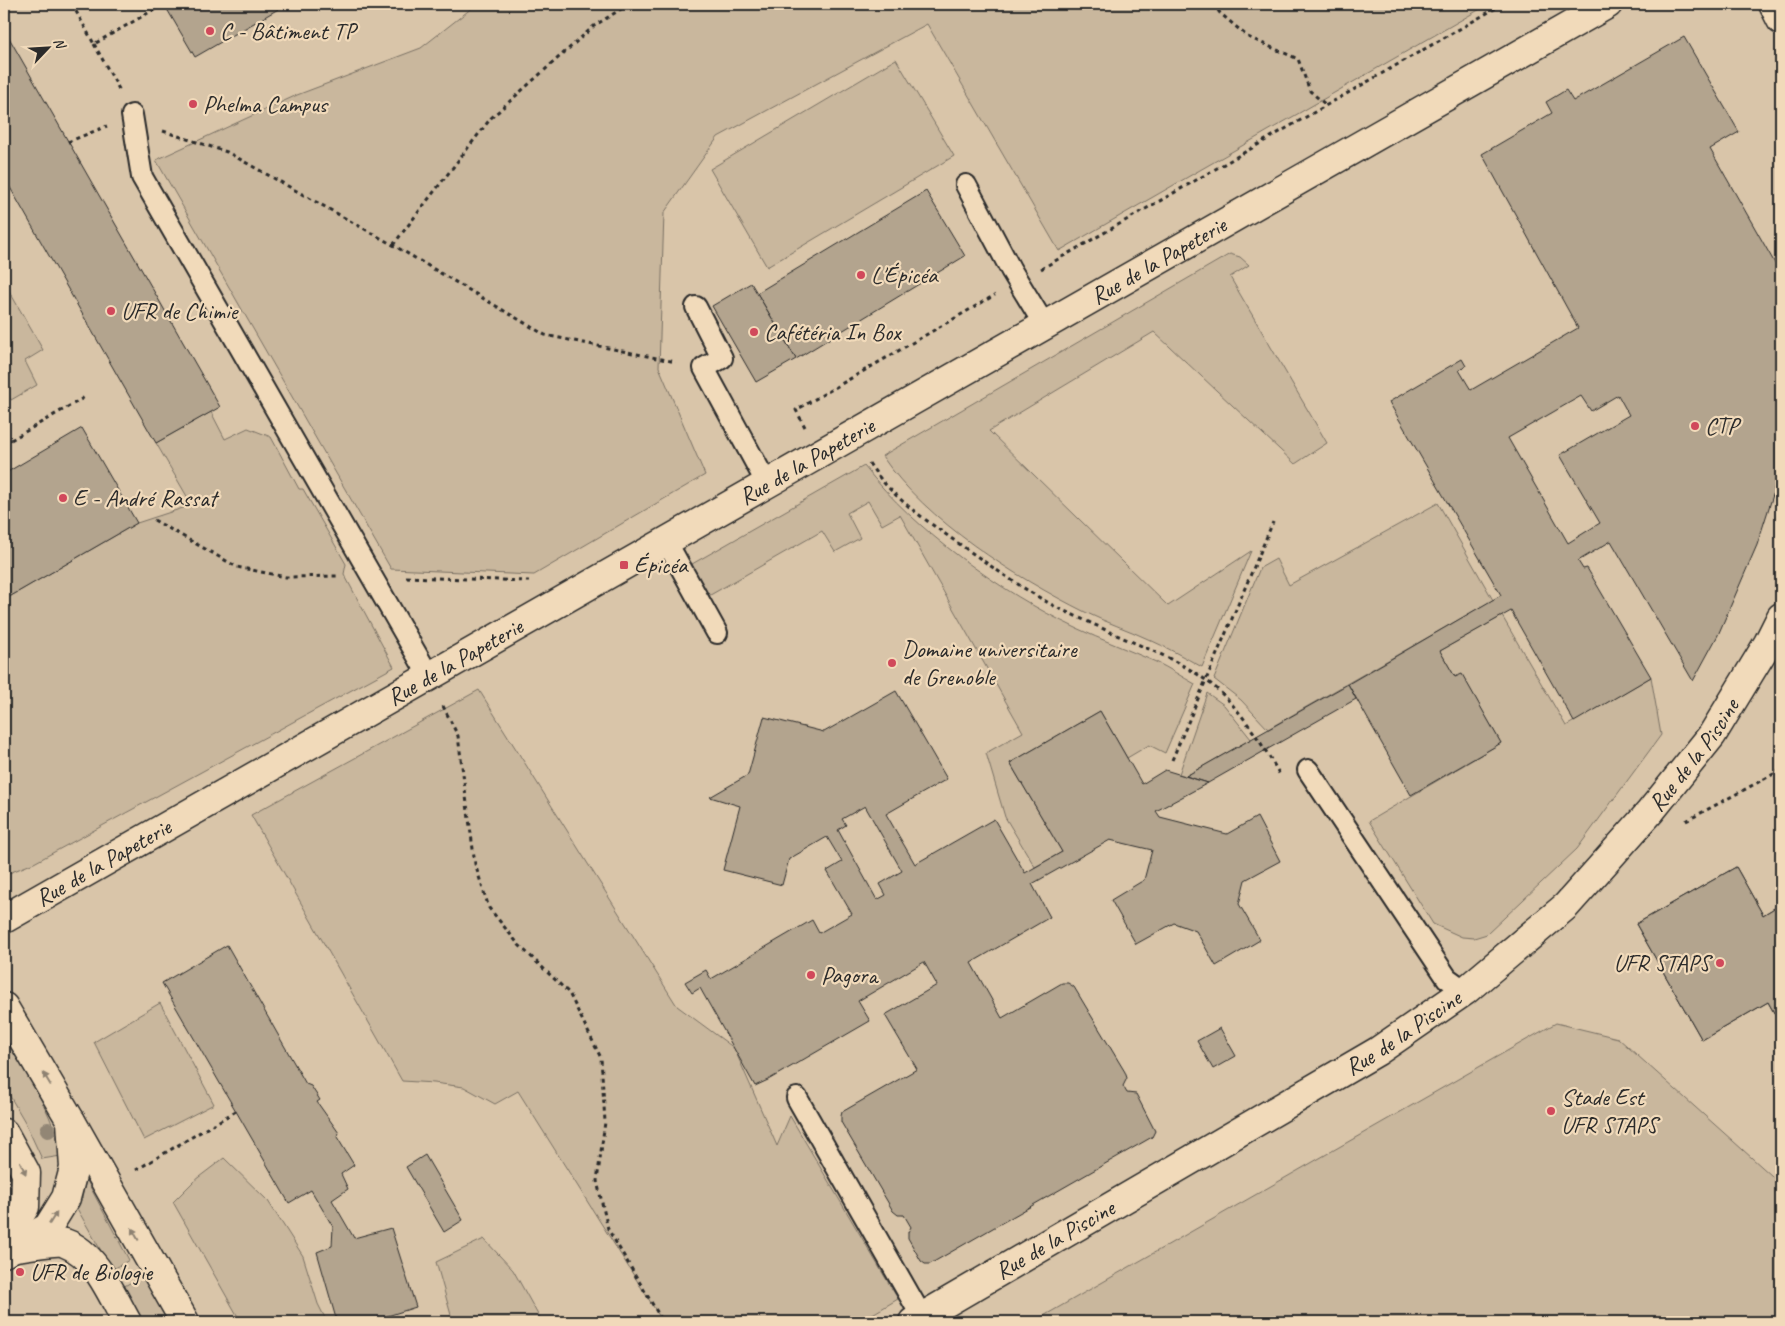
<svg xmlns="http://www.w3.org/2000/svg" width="1785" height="1326" font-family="Caveat,sans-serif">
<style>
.built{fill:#d9c5a9}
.green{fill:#c9b79d;stroke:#7a7164}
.building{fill:#b3a48e;stroke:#2b2b2b;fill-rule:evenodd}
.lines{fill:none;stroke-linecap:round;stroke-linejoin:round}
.service-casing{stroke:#2b2b2b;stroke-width:24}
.minor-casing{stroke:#2b2b2b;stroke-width:31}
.tertiary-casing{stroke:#2b2b2b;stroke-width:31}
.path{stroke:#2b2b2b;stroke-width:3;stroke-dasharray:4 4;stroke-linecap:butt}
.service{stroke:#f1daba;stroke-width:20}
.minor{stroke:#f1daba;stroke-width:28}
.tertiary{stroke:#f1daba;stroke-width:28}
.tree{fill:#928675}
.oneway{fill:#8e8272}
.poi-dot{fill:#d1495b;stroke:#f1daba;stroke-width:2}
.labels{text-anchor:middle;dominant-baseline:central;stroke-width:4.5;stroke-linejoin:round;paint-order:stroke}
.poi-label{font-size:24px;fill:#2b2b2b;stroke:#f1daba;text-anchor:start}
.street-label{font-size:24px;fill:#2b2b2b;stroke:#f1daba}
</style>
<rect width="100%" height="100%" fill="#e9d3b4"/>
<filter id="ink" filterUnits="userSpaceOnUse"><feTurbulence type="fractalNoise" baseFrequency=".02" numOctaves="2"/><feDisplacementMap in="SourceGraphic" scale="10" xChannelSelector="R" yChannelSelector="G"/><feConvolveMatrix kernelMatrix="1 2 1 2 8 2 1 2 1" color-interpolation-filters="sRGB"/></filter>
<g filter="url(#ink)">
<!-- built -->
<rect class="built" x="4" y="4" width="1777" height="1318"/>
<!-- green -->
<g class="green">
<path d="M477 4H1489L1059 251 927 24 718 137 664 213 659 367 705 475 534 575 391 569 156 160 297 95 421 48Z"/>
<path d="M896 59 954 156 767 267 710 169Z"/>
<path d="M1230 254 1240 257 1249 265 1230 277 1327 443 1295 464 1154 332 989 431 1168 606 1251 551 1202 667C1184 657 1166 647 1148 639 1127 629 1105 622 1085 612 1015 577 926 521 882 456Z"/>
<path d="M4 282 43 350 25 361 37 385 11 400 4 388Z"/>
<path d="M211 412 225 439 248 428 271 437 299 489H303L346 564 344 574 394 667 34 863 4 875V600L137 523 192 505 156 443Z"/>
<path d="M864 466C916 531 1000 592 1076 628 1102 640 1129 650 1156 662 1169 668 1182 677 1195 684L1165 753 1149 745 1127 758 1100 711 1010 763 1062 852 1035 867 1005 817 986 753 1023 732 900 515 882 525 868 501 847 513 860 538 835 552 822 531 705 598 694 574 692 564Z"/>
<path d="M1438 503 1493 600 1268 729 1241 700 1214 679 1260 568 1276 559 1289 585Z"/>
<path d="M1502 616 1566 726 1651 677 1661 735 1577 849 1487 934 1474 938 1462 937 1433 924 1369 821 1501 743 1462 675 1455 677 1440 651Z"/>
<path d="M479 690 677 1006 734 1048 777 1146 790 1116 898 1299 859 1322H663L518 1091 495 1104 464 1087 434 1083 402 1081 251 815Z"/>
<path d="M1207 693 1224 705 1251 739 1186 776 1179 774Z"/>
<path d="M160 1003 214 1104 144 1140 94 1042Z"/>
<path d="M1556 1023 1618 1038 1781 1184V1322H1033Z"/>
<path d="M4 1038C27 1075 54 1113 61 1156L42 1159 25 1122 4 1086Z"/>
<path d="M224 1158 268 1201 303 1256 318 1304 327 1322H241L173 1202 195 1180Z"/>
<path d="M86 1179 129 1260 112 1270 75 1205 82 1198Z"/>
<path d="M484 1239 513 1270 542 1322H455L451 1315 436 1262Z"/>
<path d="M142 1276 169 1322H141L121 1288Z"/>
</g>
<!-- building -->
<g class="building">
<path d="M164 4H287L195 57Z"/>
<path d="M4 29 220 407 156 443 4 177Z"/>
<path d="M1684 37 1739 132 1710 149 1781 274V328L1778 330 1781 336V452L1773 495 1757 545 1718 635 1693 681 1611 541 1578 561 1583 569 1587 568 1651 677 1574 722 1511 611 1440 651 1455 677 1462 674 1501 743 1411 795 1348 684 1501 595 1389 402 1462 359 1466 366 1459 370 1471 390 1578 328 1482 154 1552 113 1546 102 1566 90 1573 101ZM1618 395 1629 415 1560 455 1600 523 1568 543 1508 438 1581 396 1591 411Z"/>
<path d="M926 191 965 256 796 359 757 293Z"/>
<path d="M751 283 796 359 756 382 712 306Z"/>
<path d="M82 428 137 523 4 600V474Z"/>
<path d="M1348 684 1356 699 1208 783 1186 776Z"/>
<path d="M896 691 947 779 886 814 915 864 994 819 1025 873 1062 852 1010 763 1100 711 1142 784 1165 770 1208 783 1156 811 1160 817 1227 834 1257 817 1280 861 1245 880 1239 904 1260 940 1216 966 1196 931 1174 923 1136 944 1111 900 1144 880 1152 850 1110 840 1032 884 1050 917 971 963 1002 1018 1062 983H1068L1074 987 1125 1072 1127 1078 1123 1086 1127 1093 1136 1094 1155 1131 1152 1137 930 1264H925L921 1261 908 1238V1232L911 1227 904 1215H898L893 1211 841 1122V1116L842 1112 917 1069 885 1015 937 985 924 962 858 1001 870 1021 768 1080 755 1086 700 988 692 993 685 982 706 970 711 979 812 920 819 933 852 914 827 871 842 862 827 837 789 859 782 885 723 870 740 806 710 797 748 775 764 717 824 732ZM865 806 902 871 880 884 886 895 877 900 838 830 846 825 842 819Z"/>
<path d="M1736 867 1763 915 1781 904V1025L1768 1002 1702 1040 1636 924Z"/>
<path d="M1736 867 1763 915 1781 904V1025L1768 1002 1702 1040 1636 924Z"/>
<path d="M227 945 306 1084 311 1086 320 1100 317 1102 339 1133 337 1137 354 1165 341 1174 348 1189 332 1200 354 1238 391 1228 416 1307 381 1318 382 1322H337L317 1252 332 1246 333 1227 311 1190 289 1203 162 983Z"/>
<path d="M1220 1028 1236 1056 1213 1069 1197 1041Z"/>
<path d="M425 1155 463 1220 444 1232 406 1167Z"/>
</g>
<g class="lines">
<!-- service casing -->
<g class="service-casing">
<g id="service">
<path d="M132 115 142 177 429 676"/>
<path d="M966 185 1011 270 1045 326"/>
<path d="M696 307 722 358 704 368 767 484"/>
<path d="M666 541 717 633"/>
<path d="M1308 770 1447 978 1465 991"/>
<path d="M797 1098 922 1317"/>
</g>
</g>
<!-- minor casing -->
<g class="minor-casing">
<g id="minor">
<path d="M1773 4 1781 20"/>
<path d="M71 1121 185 1322"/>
<path d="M15 1247C24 1246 58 1240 65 1243 96 1254 112 1296 127 1322"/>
<path id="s1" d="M913 1322 1378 1051 1465 991 1566 906 1650 812 1712 735 1768 643 1781 617"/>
</g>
</g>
<!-- tertiary casing -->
<g class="tertiary-casing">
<g id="tertiary">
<path id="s2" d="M4 919 1608 4"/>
<path d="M4 1007 71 1121 74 1168 66 1198 48 1227 4 1253"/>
<path d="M4 1133 26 1173 25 1207 4 1240"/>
</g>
</g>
<!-- path -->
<g class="path">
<path d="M72 4 94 44 164 4"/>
<path d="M1213 4 1220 13 1248 37 1298 59 1310 91 1326 105"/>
<path d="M94 44 120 91"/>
<path d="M163 131 227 152 393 245 545 335 676 362"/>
<path d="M68 142 107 126"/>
<path d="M393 245 491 118 594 26 629 4"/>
<path d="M1041 269 1503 4"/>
<path d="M805 427 796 410 995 295"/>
<path d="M4 444 85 397"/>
<path d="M869 463C890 496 923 518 955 541 988 564 1021 588 1056 607 1073 615 1091 623 1108 631 1144 648 1187 662 1218 690 1244 714 1262 744 1280 775"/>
<path d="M154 520 237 567 286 577 339 576"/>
<path d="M406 577 529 581"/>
<path d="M443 706 458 736 475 864 489 908 519 945 569 993 601 1058 605 1122 597 1181 608 1229 663 1322"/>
<path d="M1172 760 1273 522"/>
<path d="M1686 821 1781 770"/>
<path d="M136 1170 236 1111"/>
</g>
<!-- service -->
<use href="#service" class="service"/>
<!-- minor -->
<use href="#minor" class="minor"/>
<!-- tertiary -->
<use href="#tertiary" class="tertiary"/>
</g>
<!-- trees -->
<circle class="tree" cx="48" cy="1130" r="8"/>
<!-- one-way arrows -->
<defs><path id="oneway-solid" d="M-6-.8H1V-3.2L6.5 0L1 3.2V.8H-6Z" transform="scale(1.25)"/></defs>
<g class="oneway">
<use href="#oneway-solid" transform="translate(47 1079) rotate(-121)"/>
<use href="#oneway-solid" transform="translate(23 1168) rotate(65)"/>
<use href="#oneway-solid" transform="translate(53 1218) rotate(-58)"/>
<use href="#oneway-solid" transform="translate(135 1234) rotate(-119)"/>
</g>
</g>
<!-- markers -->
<g class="poi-dot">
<circle cx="210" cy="31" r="5"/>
<circle cx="193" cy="104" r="5"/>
<circle cx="861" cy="275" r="5"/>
<circle cx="111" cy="311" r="5"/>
<circle cx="754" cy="332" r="5"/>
<circle cx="1695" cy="426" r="5"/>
<circle cx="63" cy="498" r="5"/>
<rect x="619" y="560" width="10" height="10" rx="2.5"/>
<circle cx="892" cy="663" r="5"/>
<circle cx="1720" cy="963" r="5"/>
<circle cx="811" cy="975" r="5"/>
<circle cx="1551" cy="1111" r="5"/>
<circle cx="20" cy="1272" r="5"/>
</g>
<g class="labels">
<!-- poi labels -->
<g class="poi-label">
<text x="220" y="31">C - Bâtiment TP</text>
<text x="203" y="104">Phelma Campus</text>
<text x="871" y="275">L'Épicéa</text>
<text x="121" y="311">UFR de Chimie</text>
<text x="764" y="332">Cafétéria In Box</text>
<text x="1705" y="426">CTP</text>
<text x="73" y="498">E - André Rassat</text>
<text x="634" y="565">Épicéa</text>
<text x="902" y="649">Domaine universitaire<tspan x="902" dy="28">de Grenoble</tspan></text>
<text x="1710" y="963" text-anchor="end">UFR STAPS</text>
<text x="821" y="975">Pagora</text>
<text x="1561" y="1097">Stade Est<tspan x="1561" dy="28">UFR STAPS</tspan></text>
<text x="30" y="1272">UFR de Biologie</text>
</g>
<!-- street labels -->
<g class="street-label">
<text stroke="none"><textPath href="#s2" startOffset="1329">Rue de la Papeterie</textPath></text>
<text stroke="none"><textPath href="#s2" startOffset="924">Rue de la Papeterie</textPath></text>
<text stroke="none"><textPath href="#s2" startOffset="519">Rue de la Papeterie</textPath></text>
<text stroke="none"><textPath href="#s1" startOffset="974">Rue de la Piscine</textPath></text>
<text stroke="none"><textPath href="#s2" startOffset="114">Rue de la Papeterie</textPath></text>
<text stroke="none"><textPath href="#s1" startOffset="569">Rue de la Piscine</textPath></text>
<text stroke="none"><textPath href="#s1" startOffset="164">Rue de la Piscine</textPath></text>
</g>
</g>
<!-- margin -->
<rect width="1785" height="1326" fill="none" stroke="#f1daba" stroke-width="20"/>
<rect x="10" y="10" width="1765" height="1306" fill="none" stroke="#2b2b2b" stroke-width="2" filter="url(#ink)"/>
<!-- north arrow -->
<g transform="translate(48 48) rotate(65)" stroke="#f1daba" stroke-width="4" paint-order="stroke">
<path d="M0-4L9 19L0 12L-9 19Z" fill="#2b2b2b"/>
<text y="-8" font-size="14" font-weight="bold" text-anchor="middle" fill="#2b2b2b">N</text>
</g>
</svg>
